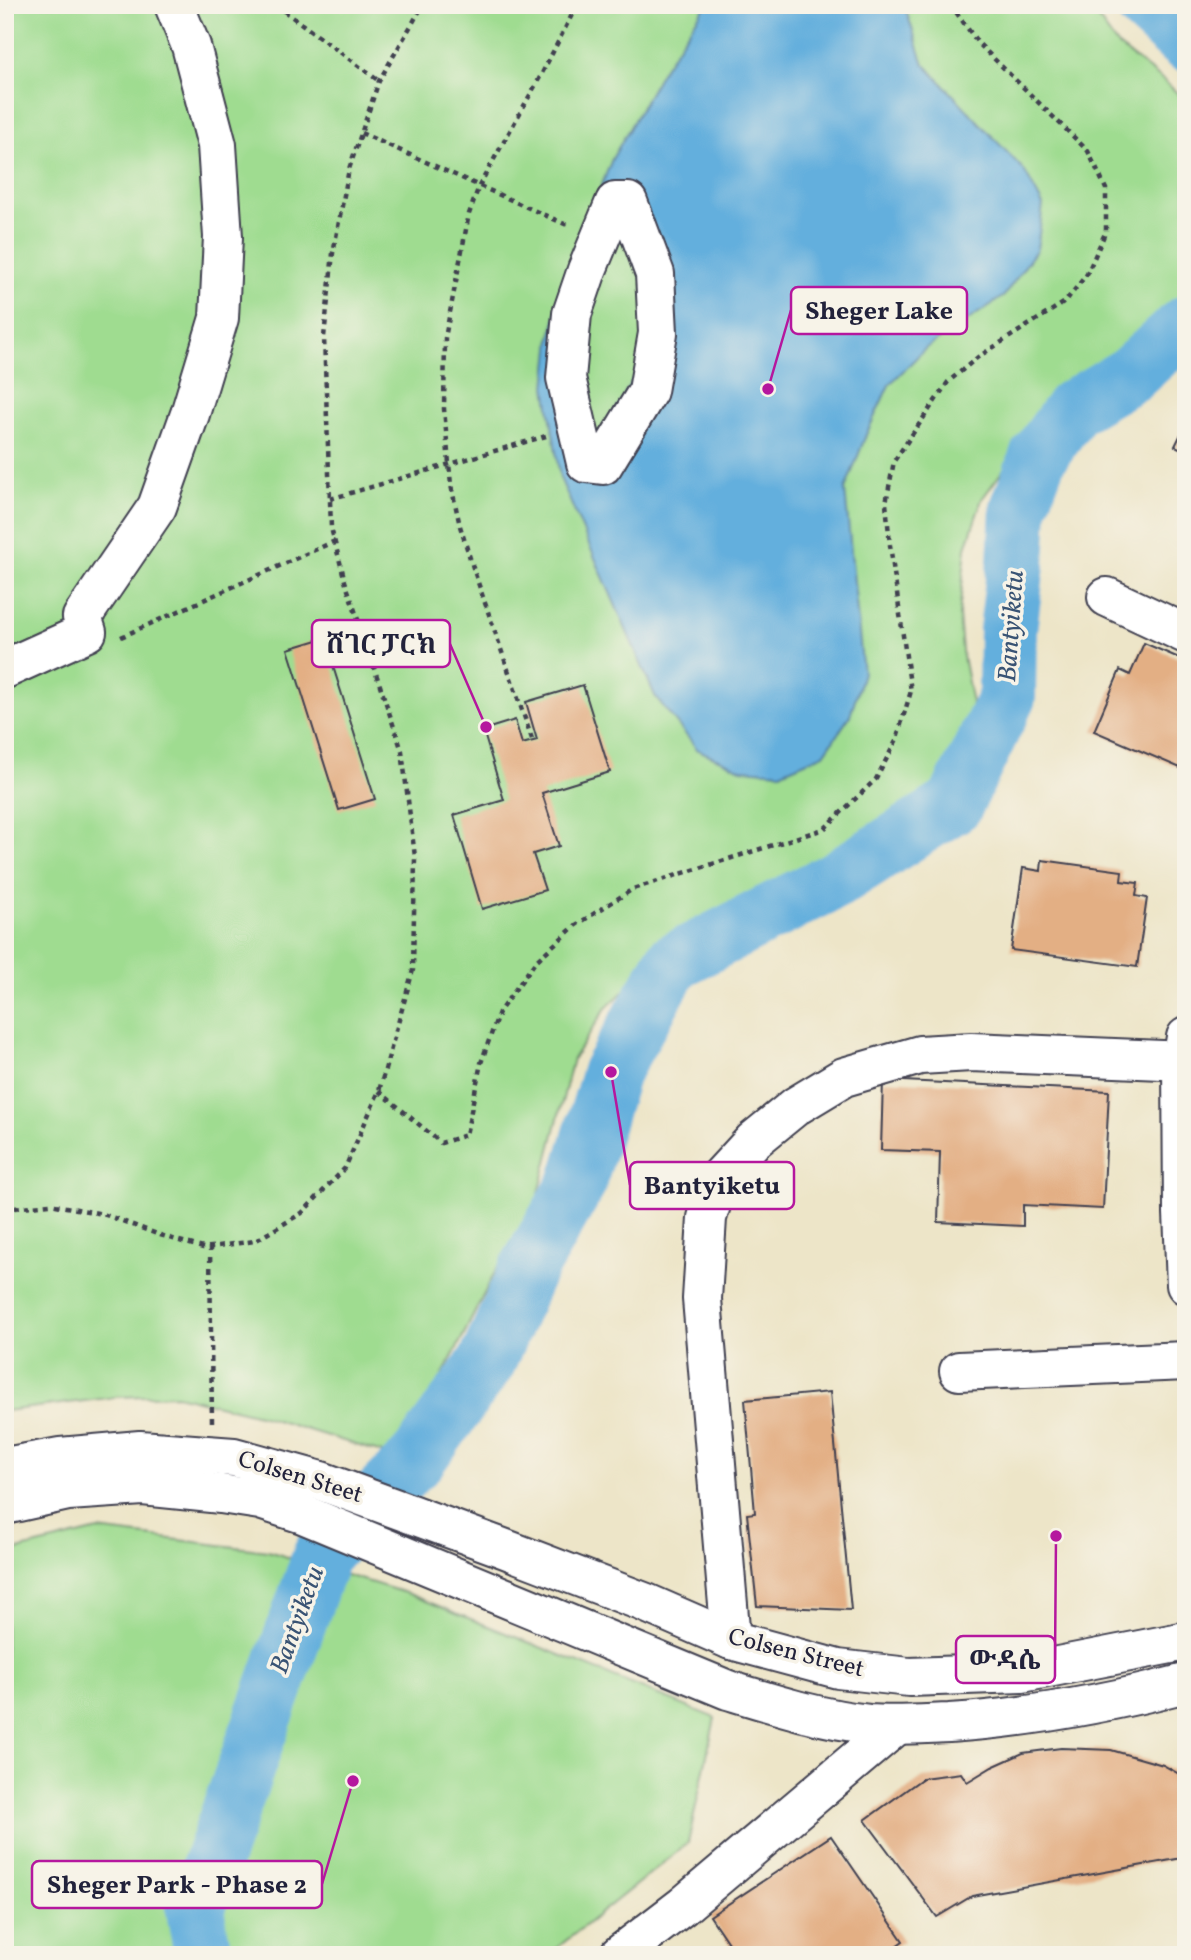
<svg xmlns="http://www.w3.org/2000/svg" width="1191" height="1960" font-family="Vollkorn,'Noto Serif Ethiopic',serif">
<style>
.green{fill:#9fdc90;stroke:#607f66;stroke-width:2}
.water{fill:#64afdd;stroke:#43688c;stroke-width:2;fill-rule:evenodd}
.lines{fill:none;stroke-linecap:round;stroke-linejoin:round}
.river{stroke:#64afdd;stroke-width:58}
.building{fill:#e3af84}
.minor-casing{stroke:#403f50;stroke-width:42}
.major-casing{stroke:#403f50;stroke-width:42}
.path{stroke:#403f50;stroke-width:4.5;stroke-dasharray:5 5;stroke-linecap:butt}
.minor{stroke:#fff;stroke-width:38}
.major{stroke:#fff;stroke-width:38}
.labels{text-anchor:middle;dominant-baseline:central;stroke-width:7;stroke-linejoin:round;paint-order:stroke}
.street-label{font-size:24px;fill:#22223b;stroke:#f7f3e8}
.water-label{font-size:26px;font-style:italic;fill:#395374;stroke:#f7f3e8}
.leader{fill:none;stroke:#b5179e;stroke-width:2.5}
.callout-dot{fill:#b5179e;stroke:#f7f3e8;stroke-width:2.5}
.callout{fill:#f7f3e8;stroke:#b5179e;stroke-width:2.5}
.callout-label{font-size:26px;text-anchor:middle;font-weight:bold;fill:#22223b}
</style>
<rect width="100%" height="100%" fill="#f7f3e8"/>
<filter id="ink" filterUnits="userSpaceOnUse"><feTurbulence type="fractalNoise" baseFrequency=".0143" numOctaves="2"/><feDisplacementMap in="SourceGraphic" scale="14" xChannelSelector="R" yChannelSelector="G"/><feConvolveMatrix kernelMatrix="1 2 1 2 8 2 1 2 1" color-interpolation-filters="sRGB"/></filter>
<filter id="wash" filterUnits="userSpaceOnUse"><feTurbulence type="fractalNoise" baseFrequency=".00686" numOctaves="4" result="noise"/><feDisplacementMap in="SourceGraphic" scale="28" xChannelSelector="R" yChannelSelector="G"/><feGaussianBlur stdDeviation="1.57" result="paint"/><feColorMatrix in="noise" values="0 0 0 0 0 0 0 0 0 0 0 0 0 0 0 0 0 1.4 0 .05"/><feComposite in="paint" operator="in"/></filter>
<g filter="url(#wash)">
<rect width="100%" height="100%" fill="#ede5c8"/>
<!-- green -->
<g class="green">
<path d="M5 5H1089L1117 45 1163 80 1186 101V289L1176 301 1040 420 982 499 966 548 959 615 962 651 972 703 963 750 937 800 890 846 732 911 640 976 606 1008 573 1059 535 1209 495 1272 457 1348 398 1458 263 1416 177 1395 116 1397 5 1411Z"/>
<path d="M98 1530 268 1551 409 1594 715 1718 688 1843 548 1955H5V1553Z"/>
</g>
<!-- water -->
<path class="water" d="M706 5H906V10L924 64 1024 170 1043 205 1037 249 1004 296 926 348 889 385 866 435 845 490 863 673 850 716 824 754 782 772 741 769 698 750 655 696 560 478 546 387 551 338 563 285 612 159 663 69ZM628 202 658 333 587 463 572 314Z"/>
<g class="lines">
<!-- river -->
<g class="river">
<path d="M1144 5 1186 43"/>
<path d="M203 1955 195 1910 322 1554 417 1459 487 1362 529 1267 577 1184 611 1072 673 962 835 880 955 804 1007 697 1008 630 1016 564 1019 508 1038 457 1073 408 1131 374 1186 324"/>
</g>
</g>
<g id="blocks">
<!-- building -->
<g class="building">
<path d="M1186 424V451L1175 446Z"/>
<path d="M324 638 375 799 339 810 288 649Z"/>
<path d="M1144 643 1186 661 1185 770 1094 731 1120 670 1130 675Z"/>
<path d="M583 685 610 772 542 793 559 846 533 854 545 890 482 909 454 815 504 800 483 730 515 720 522 744 537 740 526 702Z"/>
<path d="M1042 860 1122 871 1121 881 1138 883 1136 896 1147 898 1137 967 1011 950 1023 868 1041 871Z"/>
<path d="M883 1080 1109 1091 1103 1209 1023 1205V1226L938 1222 940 1152 881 1150Z"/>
<path d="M830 1392 851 1610 757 1606 747 1514 755 1513 745 1400Z"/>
<path d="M1061 1748 1111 1750 1163 1765 1186 1778V1854L1182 1858 972 1896 937 1917 865 1820 923 1778 961 1773 967 1782 992 1767 1023 1753Z"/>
<path d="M831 1836 903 1941 883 1955H736L710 1916Z"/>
</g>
</g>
</g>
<g filter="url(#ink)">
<use href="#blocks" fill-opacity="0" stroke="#403f50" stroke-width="2"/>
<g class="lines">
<!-- minor casing -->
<g class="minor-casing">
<g id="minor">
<path d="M615 202H628L655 274 658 333 648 391 603 465 586 463 566 378 572 314 587 270Z"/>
<path d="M1107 597 1186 634"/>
<path d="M5 669 87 632 82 617 157 507 190 414 219 318 223 237 217 145 191 46 174 5"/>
<path d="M1186 1037 1182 1061 1183 1213 1186 1285"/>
<path d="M959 1371 1186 1361"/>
<path d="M731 1640 702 1299 707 1218 719 1178 753 1141 796 1106 844 1077 920 1055 971 1052 1186 1061"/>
<path d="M619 1955 683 1906 896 1726"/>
</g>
</g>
<!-- major casing -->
<g class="major-casing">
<g id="major">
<path d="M5 1467 60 1457 140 1450 234 1457 321 1481 503 1548 644 1602 731 1640 838 1669 909 1677 1022 1673 1186 1641"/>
<path d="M5 1505 68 1491 143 1486 221 1494 260 1500 303 1514 728 1690C774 1704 821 1719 869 1724 895 1726 922 1724 949 1723 1029 1718 1108 1703 1186 1683"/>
</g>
</g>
<!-- path -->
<g class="path">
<path d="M276 5 379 81"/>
<path d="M361 133 567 225"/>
<path d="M330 499 546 436"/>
<path d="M121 637 335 541"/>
<path d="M532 739 474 571 460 526 451 485 444 409 445 338 469 214 479 186 539 79 577 5"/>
<path d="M379 1091 441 1143 466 1135 481 1063 499 1012 536 961 576 925 633 889 824 829 876 779 896 741 911 691 890 545 886 503 894 461 948 382 978 357 1065 302 1087 274 1106 231V189L1088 151 978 43 951 5"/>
<path d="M5 1209 50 1204 103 1214 160 1235 203 1248 255 1241 302 1213 345 1168 379 1091 413 970 415 857 402 751 345 581 331 528 324 337 333 253 349 169 379 81 423 5"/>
<path d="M210 1247 212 1423"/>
</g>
<!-- minor -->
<use href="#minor" class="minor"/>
<!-- major -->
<use href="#major" class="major"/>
</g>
</g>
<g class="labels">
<!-- street labels -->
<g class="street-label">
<text transform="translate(300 1478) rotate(17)">Colsen Steet</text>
<text transform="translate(796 1654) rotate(14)">Colsen Street</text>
</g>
<!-- water labels -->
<g class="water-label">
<text transform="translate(1012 626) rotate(-86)">Bantyiketu</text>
<text transform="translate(298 1620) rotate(-70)">Bantyiketu</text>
</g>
</g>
<!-- callouts -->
<path class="leader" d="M768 389L791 310M486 727L450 644M611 1072L630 1185M1056 1536L1055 1660M353 1781L322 1884"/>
<g class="callout-dot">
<circle cx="768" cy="389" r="7"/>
<circle cx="486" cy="727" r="7"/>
<circle cx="611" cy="1072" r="7"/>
<circle cx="1056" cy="1536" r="7"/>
<circle cx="353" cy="1781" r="7"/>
</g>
<g class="callout">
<rect x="791" y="287" width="176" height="47" rx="7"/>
<rect x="312" y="620" width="138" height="47" rx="7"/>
<rect x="630" y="1162" width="164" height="47" rx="7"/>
<rect x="956" y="1636" width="99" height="47" rx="7"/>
<rect x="32" y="1861" width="290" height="47" rx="7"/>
</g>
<g class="callout-label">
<text x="879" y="319">Sheger Lake</text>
<text x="381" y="653">ሸገር ፓርክ</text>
<text x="712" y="1194">Bantyiketu</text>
<text x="1005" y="1669">ውዳሴ</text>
<text x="177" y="1893">Sheger Park - Phase 2</text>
</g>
<!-- margin -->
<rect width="1191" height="1960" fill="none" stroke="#f7f3e8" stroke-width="28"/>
</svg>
